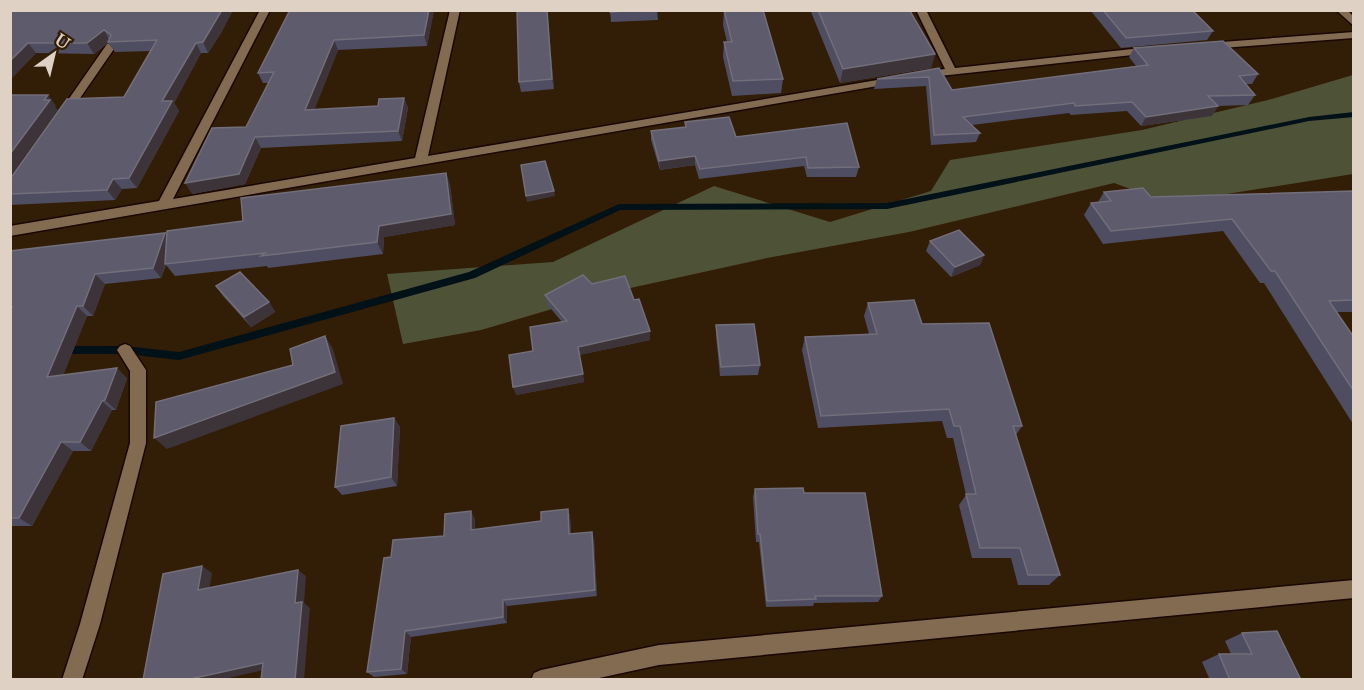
<svg xmlns="http://www.w3.org/2000/svg" width="1364" height="690" font-family="'Libre Baskerville',serif">
<style>
.forest{fill:#4e5338}
.lines{fill:none;stroke-linecap:round;stroke-linejoin:round}
.stream{fill:#001118;fill-rule:evenodd}
.minor-casing{stroke:#190700;stroke-width:3}
.secondary-casing{stroke:#190700;stroke-width:3}
.minor{fill:#836b52;fill-rule:evenodd}
.secondary{fill:#836b52;fill-rule:evenodd}
.wall{fill:#4e4d62}
.shaded-wall{fill:#3c3439}
.building{fill:#5e5b6d;stroke:#726e7a;stroke-width:1.5}
</style>
<rect width="100%" height="100%" fill="#321e07"/>
<!-- forest -->
<path class="forest" d="M1353 75V174L1170 203 1114 183 909 232 767 258 603 294 481 330 403 344 387 274 553 262 714 186 830 222 931 191 950 160 1142 130 1268 100Z"/>
<g class="lines">
<!-- stream -->
<path class="stream" d="M1354 112V117L1309 121 887 209 620 210 475 278 179 360 125 354H59L55 353 54 350 55 347 59 346H125L179 352 469 272 619 204 887 203 1309 117Z"/>
<!-- minor casing -->
<g class="minor-casing">
<g id="minor">
<path d="M260 10H270L173 199 415 158 450 10H460L428 156 895 77 900 80 895 83 10 236V226L159 201Z"/>
<path d="M916 10H926L955 68 1151 47 1156 50 1151 53 921 78 916 75 917 73 945 69Z"/>
<path d="M1354 32V38L1208 49 1203 46 1208 43Z"/>
<path d="M111 43 116 46 67 117H59V113L107 44Z"/>
<path d="M125 344 130 346 146 370V443L100 624 82 680H62L80 624 130 443V371L117 350 120 346Z"/>
<path d="M1354 580V598L659 665 590 680H531L534 673 541 670 659 645Z"/>
</g>
</g>
<!-- secondary casing -->
<g class="secondary-casing">
<path id="secondary" d="M1336 10H1347L1354 17V26Z"/>
</g>
<!-- minor -->
<use href="#minor" class="minor"/>
<!-- secondary -->
<use href="#secondary" class="secondary"/>
</g>
<!-- wall -->
<g class="wall">
<path d="M10 10H233L221 33 208 53H201L174 103 179 111 137 188 122 189 115 200 10 205V179L124 97 151 51 115 52 108 43 94 54 36 53 10 80Z"/>
<path d="M290 10H434L427 46 338 50 314 110 378 106 404 98 408 108 402 141 261 148 245 184 192 194 246 127 269 83H263L258 73Z"/>
<path d="M517 10H547L554 89 521 92 519 82Z"/>
<path d="M610 10H657L658 20 611 22Z"/>
<path d="M724 10 783 79 781 93 732 96 723 57 724 42H727L723 25Z"/>
<path d="M811 10H903L935 54 931 68 840 83 811 12Z"/>
<path d="M1090 10H1197L1195 13 1213 31 1207 40 1121 48Z"/>
<path d="M1134 48 1258 74 1252 84H1246L1255 95 1248 105 1218 106 1212 116 1141 126 1127 111 1071 115 1069 113 972 125 980 133 976 142 931 145 926 86 874 89 877 79 939 68 952 90 1136 66 1129 57Z"/>
<path d="M685 122 736 137 859 167 856 177H807L804 166 699 179 695 165 660 170 651 140V131L685 127Z"/>
<path d="M446 173 450 185 455 225 384 237 383 254 268 268 267 266 175 276 166 265 161 278 105 284 93 316H87L63 375 127 378 116 410H112L91 451H73L32 526H10V251L165 233 167 235 243 221Z"/>
<path d="M1353 191V312H1337L1353 336V424L1264 283H1260L1223 231 1103 244 1084 215 1091 203 1098 202 1104 192 1151 197Z"/>
<path d="M930 241 984 255 980 265 951 277 926 251Z"/>
<path d="M592 284 634 300 650 340 579 355 584 382 516 395 533 351 562 322 547 304 545 295Z"/>
<path d="M216 286 269 302 275 312 251 327 223 296Z"/>
<path d="M868 303 922 324 1022 426 1016 435 1060 575 1049 585H1018L1011 558H972L959 505 966 495 953 438H947L942 421 818 428 802 350 805 337 869 334 864 316Z"/>
<path d="M716 325 760 365 758 375 720 376 716 335Z"/>
<path d="M394 418 400 427 397 486 342 495 335 487Z"/>
<path d="M755 489 804 493 882 596 878 602 814 603 813 606 766 607 759 542H756L753 497Z"/>
<path d="M568 509 570 517 571 534 594 539 597 596 507 606V623L411 637 407 674 374 677 367 672 391 557 444 536 475 519V530L541 521Z"/>
<path d="M1242 633 1301 680H1210L1202 662 1219 654H1231L1225 641Z"/>
</g>
<!-- shaded-wall -->
<g class="shaded-wall">
<path d="M222 10H233L221 33 208 53 203 42Z"/>
<path d="M429 10H434L427 46 424 35Z"/>
<path d="M547 10 554 89 552 79Z"/>
<path d="M104 30 110 41 108 42V43L94 54 87 43Z"/>
<path d="M334 40 338 50 310 121 305 110Z"/>
<path d="M28 43 36 53 10 80V61Z"/>
<path d="M196 43 201 53 174 103 179 111 137 188 129 178 162 101Z"/>
<path d="M935 54 931 68 840 83 843 69Z"/>
<path d="M48 95 56 106 55 107 58 110 10 177V154Z"/>
<path d="M404 98 408 108 402 141 398 131Z"/>
<path d="M1218 106 1212 116 1141 126 1146 117Z"/>
<path d="M255 137 261 148 245 184 192 194 185 183Z"/>
<path d="M695 156V165L660 170 659 161Z"/>
<path d="M446 173 450 185 455 225 384 237 383 254 377 242 379 226Z"/>
<path d="M113 179 122 189 115 200 107 190Z"/>
<path d="M554 191 555 196 527 202 526 196Z"/>
<path d="M165 233 173 243 161 278 153 268Z"/>
<path d="M984 255 980 265 951 277 955 267Z"/>
<path d="M95 274 105 284 93 316 83 306Z"/>
<path d="M269 302 275 312 251 327 244 317Z"/>
<path d="M77 306 87 316 59 386 47 377Z"/>
<path d="M650 331V340L579 355 578 347Z"/>
<path d="M325 336 333 349 343 384 167 449 154 438 335 372Z"/>
<path d="M117 368 127 378 116 410 105 400Z"/>
<path d="M583 374 584 382 516 395 513 387Z"/>
<path d="M102 401 112 410 91 451 80 442Z"/>
<path d="M394 418 400 427 397 486 391 477Z"/>
<path d="M61 442 73 451 32 526 19 518Z"/>
<path d="M568 509 570 517 571 542 569 534Z"/>
<path d="M471 511 475 519V538L471 530Z"/>
<path d="M592 532 594 539 597 596 595 590Z"/>
<path d="M202 566 212 573 208 597 198 590Z"/>
<path d="M298 570 306 576 304 603 310 608 304 680H295V603Z"/>
<path d="M503 600 507 606V623L503 617Z"/>
<path d="M405 631 411 637 407 674 401 669Z"/>
<path d="M263 663 272 668 220 680H186Z"/>
</g>
<!-- building -->
<g class="building">
<path d="M10 10H222L203 42 196 43 162 101H172L129 178 113 179 107 190 10 194V179L67 99 124 97 157 40 108 42 111 35 104 30 87 43H28L10 61Z"/>
<path d="M290 10H429L424 35 334 40 305 110 378 106 379 99 404 98 398 131 255 137 239 174 185 183 212 128 246 127 274 72 258 73Z"/>
<path d="M517 10H547L552 79 519 82Z"/>
<path d="M610 10H640L610 12Z"/>
<path d="M724 10H763L783 79 733 81 724 42H732Z"/>
<path d="M818 10 910 11 935 54 843 69Z"/>
<path d="M1103 10H1192L1213 31 1126 38Z"/>
<path d="M1223 41 1258 74 1239 76 1255 95 1208 96 1218 106 1146 117 1132 102 1075 106 1074 103 963 117 980 133 934 135 929 77 877 79 939 68 952 90 1148 65 1134 48Z"/>
<path d="M10 95H48L44 100H50L10 154Z"/>
<path d="M729 117 736 137 847 123 859 167 808 168 806 157 700 169 695 156 659 161 651 131 686 127 685 122Z"/>
<path d="M545 161 554 191 526 196 521 165Z"/>
<path d="M446 173 451 214 379 226 377 242 261 256 265 253 165 264 167 231 243 221 241 198Z"/>
<path d="M1143 188 1151 197 1353 191V300L1329 301 1353 336V390L1275 271H1271L1232 219 1111 231 1091 203 1111 201 1104 192Z"/>
<path d="M959 230 984 255 955 267 930 241Z"/>
<path d="M165 233 153 268 95 274 83 306H77L47 377 117 368 105 400 102 401 80 442H61L19 518H10V309L13 307 10 308V251Z"/>
<path d="M240 272 269 302 244 317 216 286Z"/>
<path d="M583 275 592 284 625 276 634 300 639 299 650 331 578 347 583 374 513 387 509 355 533 351 530 327 567 321 545 295Z"/>
<path d="M914 300 922 324 989 323 1022 426H1013L1060 575H1028L1020 548H980L966 494H976L960 426H954L949 409 821 416 805 337 877 334 868 303Z"/>
<path d="M754 324 760 365 721 367 716 325Z"/>
<path d="M325 336 335 372 154 438 156 402 293 365 290 349Z"/>
<path d="M394 418 391 477 335 487 341 426Z"/>
<path d="M803 488 804 493H865L882 596H815L816 599 767 601 760 534H758L755 489Z"/>
<path d="M568 509 569 534 592 532 595 590 503 600V617L405 631 401 669 367 672 384 558 391 557 393 540 444 536 445 514 471 511V530L541 521V512Z"/>
<path d="M202 566 198 590 298 570 295 603 302 602 295 680H261L263 663 186 680H143L163 574Z"/>
<path d="M1277 631 1301 680H1230L1219 654H1252L1242 633Z"/>
</g>
<!-- border -->
<rect width="1364" height="690" fill="none" stroke="#dfd1c3" stroke-width="24"/>
<!-- north arrow -->
<g transform="translate(54 54) rotate(34)" stroke="#321e07" stroke-width="4.5" paint-order="stroke">
<path d="M0-4.5L10 22L0 15L-10 22Z" fill="#dfd1c3"/>
<text y="-9" font-size="16" font-weight="bold" text-anchor="middle" fill="#dfd1c3">U</text>
</g>
</svg>
